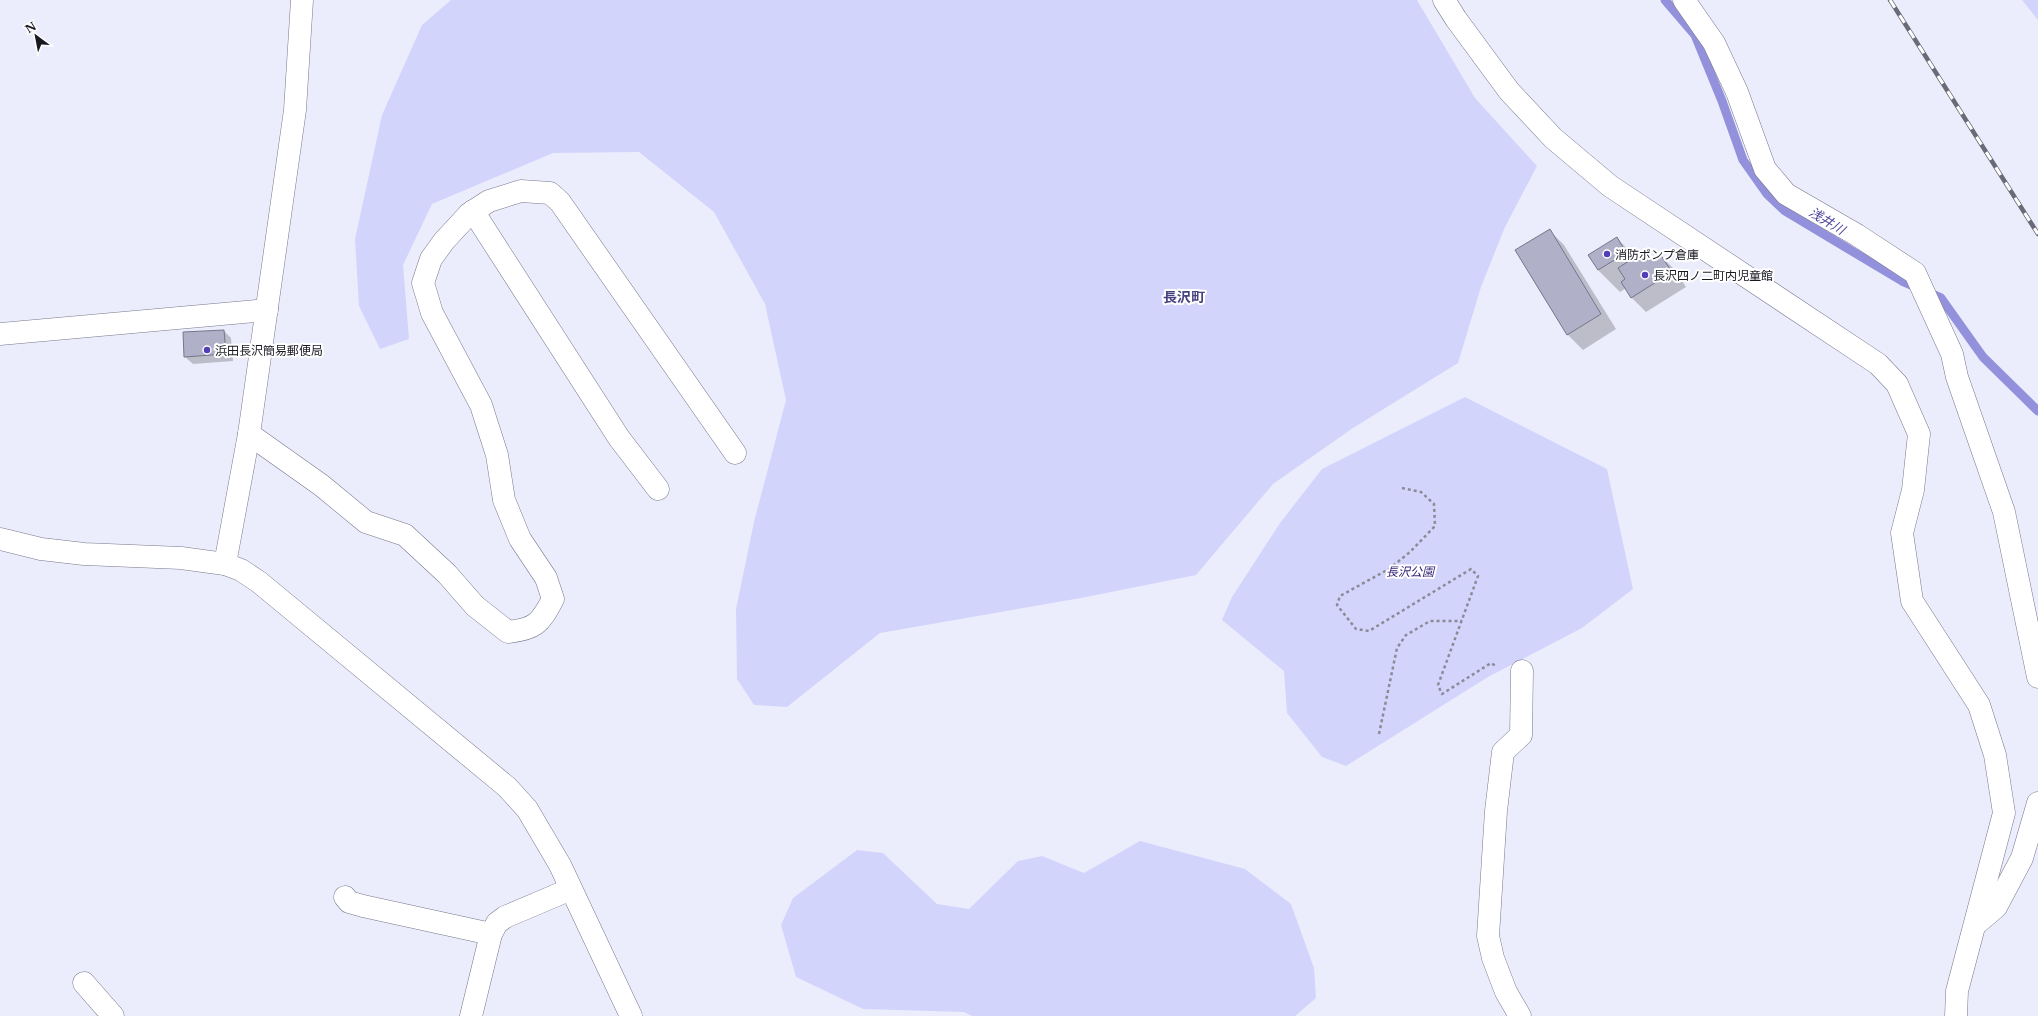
<svg xmlns="http://www.w3.org/2000/svg" width="2038" height="1016" font-family="'Libre Baskerville','Noto Sans JP',serif">
<style>
.green{fill:#d3d4fc}
.shadow{fill:#0003}
.lines{fill:none;stroke-linecap:round;stroke-linejoin:round}
.stream{stroke:#9391db;stroke-width:9}
.building{fill:#b0b1c9;stroke:#75758b}
.minor-casing{stroke:#77778d;stroke-width:23}
.path{stroke:#8a8b97;stroke-width:2.5;stroke-dasharray:3 3;stroke-linecap:butt}
.minor{stroke:#fff;stroke-width:22}
.rail-casing{stroke:#6b6b77;stroke-width:4.5}
.rail{stroke:#fff;stroke-width:3;stroke-dasharray:9;stroke-linecap:butt}
.poi-dot{fill:#523eb6;stroke:#fff;stroke-width:1.5}
.labels{text-anchor:middle;dominant-baseline:central;stroke-width:4;stroke-linejoin:round;paint-order:stroke}
.poi-label{font-size:12px;fill:#181821;stroke:#fff;text-anchor:start}
.park-label{font-size:12px;font-style:italic;fill:#2f1e74;stroke:#fff}
.water-label{font-size:13px;font-style:italic;fill:#4e449d;stroke:#fff}
.quarter-label{font-size:14px;font-weight:bold;fill:#46427f;stroke:#fff}
</style>
<rect width="100%" height="100%" fill="#ecedfc"/>
<!-- green -->
<g class="green">
<path d="M451 0H1417L1475 98 1537 166 1505 227 1481 287 1458 363 1353 428 1273 484 1196 575 1081 598 880 633 787 707 754 705 737 679 736 609 754 522 786 400 765 304 714 212 639 152 553 153 432 204 403 265 409 339 380 349 359 306 355 239 382 115 422 25Z"/>
<path d="M2022 0H2038V20Z"/>
<path d="M1465 397 1607 469 1633 589 1582 628 1488 677 1346 766 1322 757 1287 713 1284 671 1222 620 1232 597 1280 523 1322 469Z"/>
<path d="M1140 841 1245 869 1291 904 1314 968 1316 998 1295 1016H972L964 1012 863 1009 796 977 781 925 793 898 857 850 883 853 937 904 969 909 1018 861 1042 856 1084 873Z"/>
</g>
<!-- shadow -->
<g class="shadow">
<path d="M1549 230 1564 245 1616 329 1583 350 1568 335 1517 250Z"/>
<path d="M1617 238 1636 258 1646 252 1654 260 1660 255 1675 270 1686 287 1646 312 1631 297 1626 288 1620 292 1598 270 1589 256Z"/>
<path d="M224 331 231 338 233 361 193 364 185 357Z"/>
</g>
<g class="lines">
<!-- stream -->
<path class="stream" d="M1665 0 1695 35 1722 101 1743 160 1767 194 1785 211 1902 281 1941 298 1983 357 2038 411"/>
</g>
<!-- building -->
<g class="building">
<path d="M1550 229 1601 314 1567 335 1515 250Z"/>
<path d="M1617 237 1626 253 1598 270 1588 255Z"/>
<path d="M1646 250 1652 260 1660 254 1672 272 1631 298 1621 282 1625 279 1618 268Z"/>
<path d="M224 330 226 354 184 357 183 332Z"/>
</g>
<g class="lines">
<!-- minor casing -->
<g class="minor-casing">
<g id="minor">
<path d="M1444 0 1456 19 1509 91 1553 138 1610 186 1878 364 1897 384 1919 434 1913 490 1902 533 1912 601 1979 705 1995 755 2004 813 1957 991 1956 1016"/>
<path d="M1684 0 1714 43 1737 92 1765 169 1786 194 1857 235 1915 273 1952 354 1957 377 2004 512 2038 677"/>
<path d="M473 211 619 438 658 489"/>
<path d="M0 334 267 310"/>
<path d="M249 434 321 485 366 522 405 535 447 574 475 606 508 632C535 629 540 624 553 599L546 578 520 539 504 500 497 455 481 405 432 313 423 283 431 259 444 241 469 214 489 201 521 191 550 193 560 202 735 453"/>
<path d="M0 539 41 549 84 554 181 558 225 564 241 570 259 582 507 787 527 809 560 865 631 1016"/>
<path d="M225 564 249 434 295 110 302 0"/>
<path d="M345 897 349 902 363 906 491 934"/>
<path d="M1976 924 1996 907 2022 858 2038 803"/>
<path d="M84 983 113 1016"/>
<path d="M471 1016 491 934 497 923 505 917 571 889"/>
<path d="M1520 1016 1506 992 1493 958 1488 936 1496 811 1503 752 1521 735 1522 671"/>
</g>
</g>
<!-- path -->
<g class="path">
<path d="M1402 488 1421 492 1434 504 1435 526 1410 552 1389 569 1340 596 1337 605 1356 629 1369 631 1471 569 1478 576 1438 685 1442 694 1491 663 1496 666"/>
<path d="M1379 734 1397 648 1406 635 1430 621H1462"/>
</g>
<!-- minor -->
<use href="#minor" class="minor"/>
<!-- rail casing -->
<g class="rail-casing">
<path id="rail" d="M1890 0 2038 234"/>
</g>
<!-- rail -->
<use href="#rail" class="rail"/>
</g>
<!-- markers -->
<g class="poi-dot">
<circle cx="1607" cy="254" r="4"/>
<circle cx="1645" cy="275" r="4"/>
<circle cx="207" cy="350" r="4"/>
</g>
<g class="labels">
<!-- poi labels -->
<g class="poi-label">
<text x="1615" y="254">消防ポンプ倉庫</text>
<text x="1653" y="275">長沢四ノ二町内児童館</text>
<text x="215" y="350">浜田長沢簡易郵便局</text>
</g>
<!-- park labels -->
<g class="park-label">
<text x="1410" y="571">長沢公園</text>
</g>
<!-- water labels -->
<g class="water-label">
<text transform="translate(1827 221) rotate(31)">浅井川</text>
</g>
<!-- quarter labels -->
<g class="quarter-label">
<text x="1184" y="297">長沢町</text>
</g>
</g>
<!-- north arrow -->
<g transform="translate(36 36) rotate(328)" stroke="#ffffff" stroke-width="3" paint-order="stroke">
<path d="M0-3L7 15L0 10L-7 15Z" fill="#181821"/>
<text y="-6" font-size="11" font-weight="bold" text-anchor="middle" fill="#181821">N</text>
</g>
</svg>
